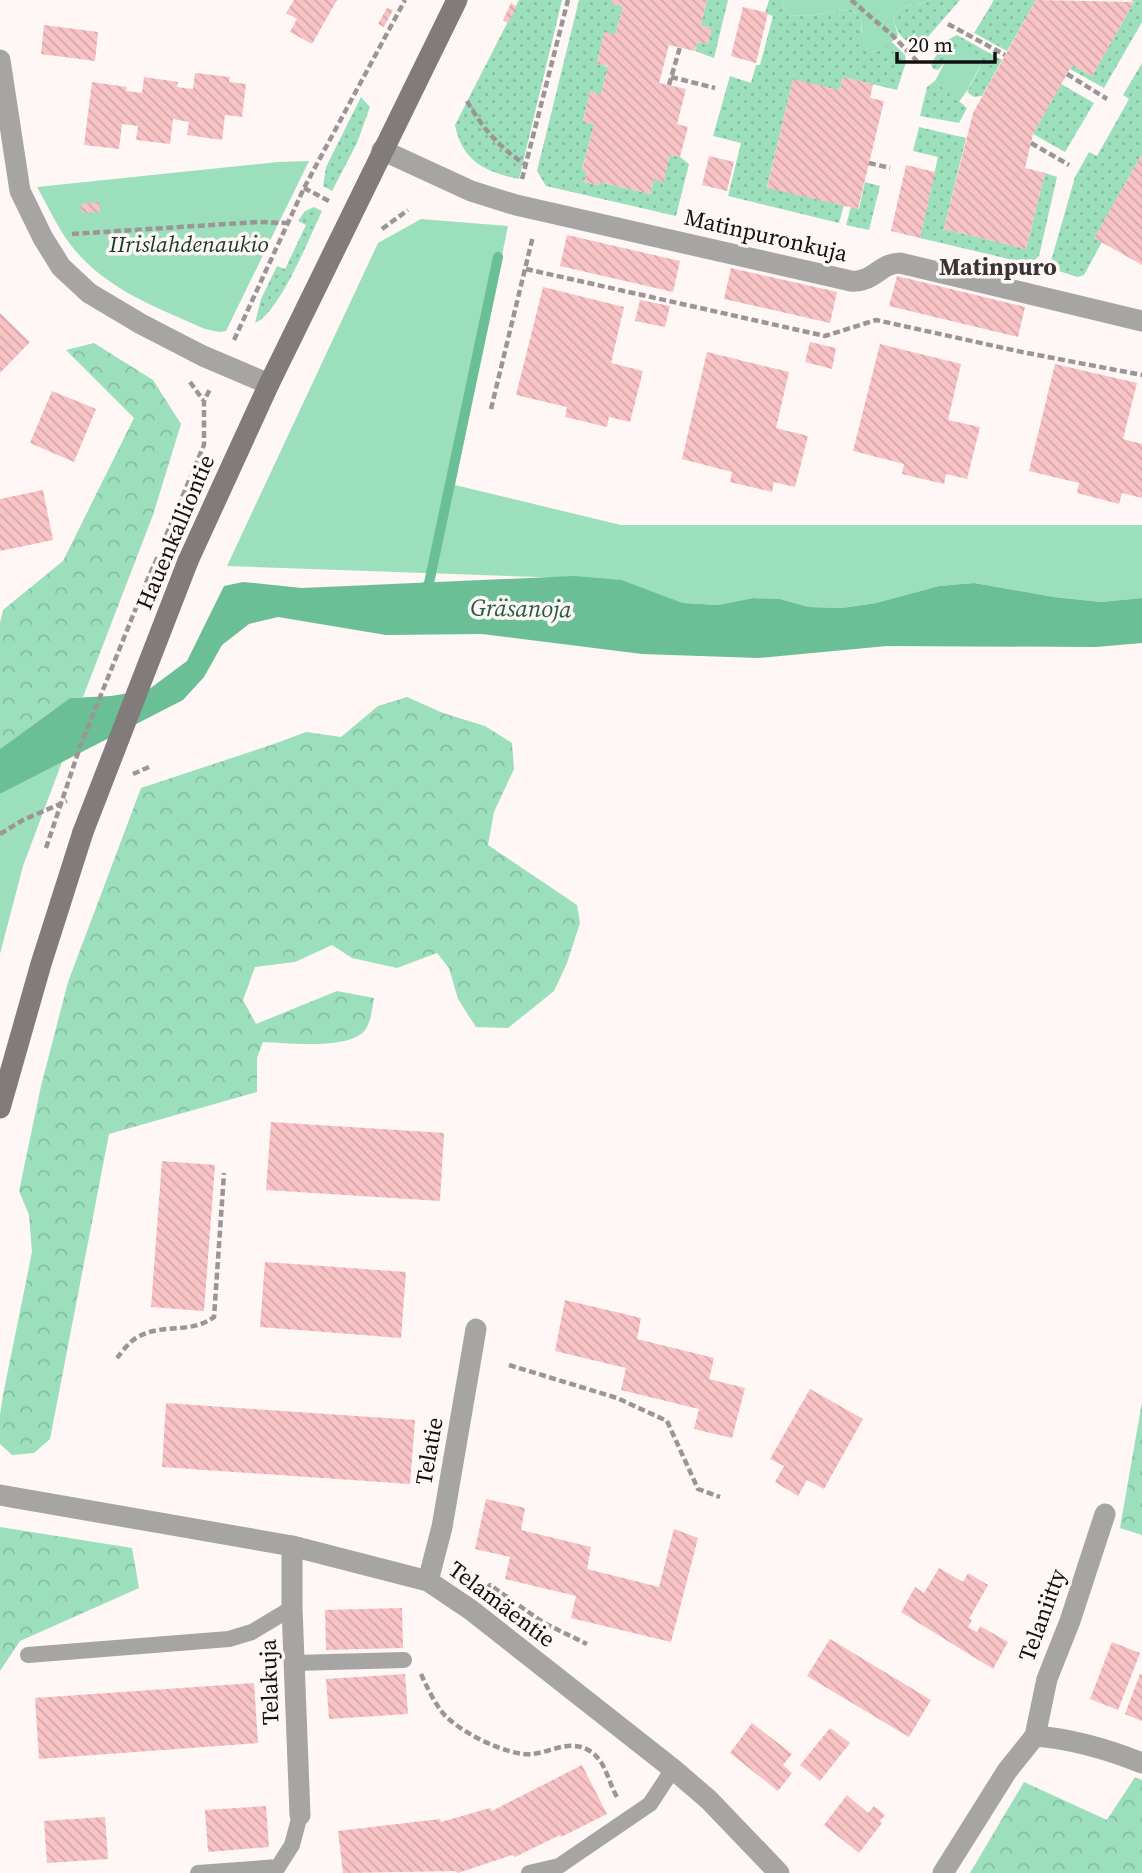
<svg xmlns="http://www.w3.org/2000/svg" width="1142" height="1873" font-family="'Source Serif 4',serif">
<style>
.grass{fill:url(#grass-dots)}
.forest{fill:url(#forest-crowns)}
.park{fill:#9cdfbd}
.water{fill:#6bbf97}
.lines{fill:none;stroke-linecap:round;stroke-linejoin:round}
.stream{stroke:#6bbf97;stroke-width:10}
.building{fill:url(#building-back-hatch)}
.path{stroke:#9b9595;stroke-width:4.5;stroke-dasharray:7 3.5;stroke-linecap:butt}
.service{stroke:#a7a4a4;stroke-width:16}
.minor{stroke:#a7a4a4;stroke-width:21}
.secondary{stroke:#817b7b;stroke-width:21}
.path-bridge{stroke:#9b9595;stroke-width:4.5;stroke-dasharray:7 3.5;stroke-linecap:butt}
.secondary-bridge{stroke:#817b7b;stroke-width:21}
.labels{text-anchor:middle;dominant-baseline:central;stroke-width:7;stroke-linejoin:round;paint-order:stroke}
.street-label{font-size:23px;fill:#121010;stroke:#fff6f6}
.park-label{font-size:23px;font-style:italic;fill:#153a29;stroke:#fff6f6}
.neighbourhood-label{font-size:24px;font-weight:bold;fill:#3a3333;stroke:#fff6f6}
.water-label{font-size:24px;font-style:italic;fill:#1f5f44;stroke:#fff6f6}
</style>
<defs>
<pattern id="grass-dots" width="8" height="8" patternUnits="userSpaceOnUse" patternTransform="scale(1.75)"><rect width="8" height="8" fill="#9cdfbd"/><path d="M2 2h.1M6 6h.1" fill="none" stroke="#85bea1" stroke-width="1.8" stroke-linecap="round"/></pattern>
<pattern id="forest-crowns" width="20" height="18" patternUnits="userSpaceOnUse" patternTransform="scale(1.75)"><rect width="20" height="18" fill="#9cdfbd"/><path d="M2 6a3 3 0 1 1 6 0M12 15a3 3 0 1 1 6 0" fill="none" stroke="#85bea1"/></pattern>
<pattern id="building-back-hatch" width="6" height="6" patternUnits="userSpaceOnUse" patternTransform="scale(1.75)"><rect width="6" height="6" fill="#f8c3c5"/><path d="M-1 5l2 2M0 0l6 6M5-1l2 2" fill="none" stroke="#d4a6a8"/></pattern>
</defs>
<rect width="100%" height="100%" fill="#fff6f6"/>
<!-- grass -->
<g class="grass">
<path d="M519 0H562L519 179C485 172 462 161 455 125Z"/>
<path d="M579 0H612L611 3 623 6 615 35 604 33 597 63 608 67 601 94 590 92 583 121 594 125 582 169 587 171 584 182 599 185 600 182 650 194 654 179 663 181 670 155 680 157 689 164 676 216 546 186 537 171Z"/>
<path d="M707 0H728L714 58 695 51 698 42 708 44 712 28 701 26Z"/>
<path d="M769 0H782L783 7 789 15 807 16 850 9C864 18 861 21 862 35 862 40 869 47 872 52L892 42 905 55 906 62 897 90 843 77 839 90 793 80 767 187 844 205 839 223 728 196 741 143 713 136 730 76 751 83 756 65H760L773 16 765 13Z"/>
<path d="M932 0H960L920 46C903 43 898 34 893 19 902 0 916 7 932 0Z"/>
<path d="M994 0H1036L1007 51 974 33Z"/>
<path d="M1131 0H1142V22L1104 88 1070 69 1072 65 1092 76 1134 2Z"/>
<path d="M957 35 1002 60 982 96 974 97 967 92 980 67 947 60 938 70 933 69 931 65C937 53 944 40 957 35Z"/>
<path d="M1142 63V154L1095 237 1102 242 1084 275 1078 277 1049 268 1075 177 1089 152 1097 156 1129 99 1123 95Z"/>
<path d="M935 81 967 108 959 123 920 116 927 87Z"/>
<path d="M1061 84 1094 103 1065 152 1033 134Z"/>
<path d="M361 97 370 107 357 143 332 191 323 186 326 167Z"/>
<path d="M919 127 966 138 944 229 1026 249 1045 173 1057 177 1039 256 1030 264 920 238 938 157 913 151Z"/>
<path d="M865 182 880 186 869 230 846 225 851 207 859 209Z"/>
<path d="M314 207 322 211C310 236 279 314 255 323L261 299 277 266 285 269 306 225 298 221 305 211Z"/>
</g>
<!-- forest -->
<g class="forest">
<path d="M94 343 153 380 181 424 153 515 83 697 70 698 0 749V623L3 610 63 561 134 418 66 350Z"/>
<path d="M407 697 443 713 485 726 512 743 514 769 494 812 488 845 577 905 580 923 567 963 554 991 508 1028 476 1027 458 999 449 968 437 953 397 968 352 958 332 945 295 962 255 967 243 1000 256 1024 337 991 374 998C372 1009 371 1027 361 1034 341 1049 288 1043 263 1042L257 1058V1092L109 1134 50 1439 34 1453 12 1455 0 1444V1415L3 1395 32 1252 29 1215 19 1191 41 1086 68 982 141 788 274 744 306 732 341 737 378 706Z"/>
<path d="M1142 1402V1535L1120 1528Z"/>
<path d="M0 1527 132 1548 139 1588 20 1641 0 1671Z"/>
<path d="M1135 1777 1142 1780V1873H970L1024 1782 1107 1820Z"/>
</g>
<!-- park -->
<g class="park">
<path d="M782 0H932C916 7 902 0 893 19L898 35 889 45 871 52 862 43C862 28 865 18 850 9L807 16 789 15 783 7Z"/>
<path d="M960 49C972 50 978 54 980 66L968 89 959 102 935 81 946 60Z"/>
<path d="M309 161 226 331 219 332 205 329C156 307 104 289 70 244 57 227 48 206 37 187L278 162Z"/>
<path d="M421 219 508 226 455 485 621 525H1142V598L1101 602 1054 597 974 583 939 586 876 603 842 608 809 607 780 599 753 598 718 605 683 603 622 580 227 566 378 243Z"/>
<path d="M62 762 23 866 0 954V794Z"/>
</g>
<!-- water -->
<path class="water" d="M574 576 622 580 683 603 718 605 753 598 780 599 809 607 842 608 876 603 939 586 974 583 1054 597 1101 602 1142 598V643L1096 647 887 646 758 658 642 654 482 634 386 635 278 617 249 624 222 645 204 677 183 700 0 794V749L70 698 111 696 148 690 187 661 224 586 243 582 302 588Z"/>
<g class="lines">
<!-- stream -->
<path class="stream" d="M422 594 429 583 498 257"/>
</g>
<!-- building -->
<g class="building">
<path d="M294 0H337L312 44 290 32 297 19 286 13Z"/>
<path d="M612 0H707L701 26 712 28 708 44 698 42 695 51 669 45 659 83 686 89 677 124 688 127 680 157 670 155 664 182 654 179 650 194 600 182 599 185 584 182 587 171 582 170 594 125 583 122 590 91 601 94 608 66 597 64 604 32 615 35 623 6 611 3Z"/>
<path d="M1036 0 1134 2 1092 76 1072 65 1033 134 1025 168 1045 173 1026 249 944 229 973 113Z"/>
<path d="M511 3 517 7 508 23 503 20Z"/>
<path d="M743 7 768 13 756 63 731 56Z"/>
<path d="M387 8 393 10 384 27 378 24Z"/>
<path d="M44 25 98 32 95 61 41 54Z"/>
<path d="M195 73 230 77 229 82 246 84 242 117 225 115 222 140 187 135 189 122 173 119 170 144 136 140 138 126 122 124 119 149 84 145 92 82 127 87 126 91 142 93 144 77 178 82 177 87 193 89Z"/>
<path d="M843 77 873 84 870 98 884 101 858 209 767 188 793 79 839 90Z"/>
<path d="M1142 154V265L1094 238Z"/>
<path d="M709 156 734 162 727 191 702 185Z"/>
<path d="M906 165 935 172 920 238 891 231Z"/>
<path d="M99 202 100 212 82 213 81 204Z"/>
<path d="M567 235 680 261 673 292 560 266Z"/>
<path d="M731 268 837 292 830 323 724 299Z"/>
<path d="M897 276 1025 307 1018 337 889 306Z"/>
<path d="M543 287 624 307 611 363 643 371 630 422 609 417 607 427 565 417 567 407 516 395Z"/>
<path d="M640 300 670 306 665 327 635 321Z"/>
<path d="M0 313 30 342 0 373Z"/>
<path d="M810 342 836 348 832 369 805 362Z"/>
<path d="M880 344 961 364 948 420 980 427 967 479 946 474 944 484 902 474 904 464 853 451Z"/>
<path d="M707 352 789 372 776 428 808 436 795 487 774 482 772 492 730 482 732 472 682 459Z"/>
<path d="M1055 364 1137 383 1123 439 1142 444V498L1122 493 1119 504 1077 493 1079 483 1029 471Z"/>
<path d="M52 391 96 409 74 462 30 443Z"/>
<path d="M43 490 53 540 0 551V499Z"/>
<path d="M271 1122 444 1133 440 1201 266 1190Z"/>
<path d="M162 1161 215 1165 204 1311 151 1307Z"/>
<path d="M265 1262 406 1272 401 1338 260 1327Z"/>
<path d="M565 1300 641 1318 637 1339 714 1358 709 1379 745 1388 732 1438 694 1429 699 1409 621 1390 626 1368 555 1351Z"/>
<path d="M810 1389 863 1419 824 1489 807 1480 798 1496 775 1482 784 1466 770 1459Z"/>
<path d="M166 1403 415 1420 410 1484 162 1467Z"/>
<path d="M486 1499 525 1508 521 1530 591 1547 587 1569 659 1587 674 1529 698 1538 671 1642 571 1618 576 1596 505 1579 510 1557 475 1549Z"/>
<path d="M939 1568 963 1582 968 1573 988 1585 969 1619 972 1620 968 1627 977 1632 980 1626 1008 1642 993 1669 901 1612 915 1587 924 1593Z"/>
<path d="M402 1608 403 1648 326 1650 325 1610Z"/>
<path d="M830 1639 931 1700 909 1737 807 1676Z"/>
<path d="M1112 1642 1140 1653 1118 1710 1090 1699Z"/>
<path d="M405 1674 408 1714 329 1719 326 1679Z"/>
<path d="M1140 1674 1142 1675V1721L1125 1714Z"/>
<path d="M254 1683 258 1743 39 1759 35 1698Z"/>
<path d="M752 1723 792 1754 783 1765 792 1773 778 1791 730 1753Z"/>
<path d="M830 1728 850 1743 820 1781 800 1765Z"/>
<path d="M582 1765 607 1814 561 1837 560 1835 515 1857 512 1855 458 1873 455 1871 343 1873 338 1831 440 1819 441 1822 490 1808 492 1811Z"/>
<path d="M847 1795 868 1813 874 1806 885 1815 880 1821 882 1823 859 1853 824 1825Z"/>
<path d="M266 1806 269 1847 208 1852 205 1810Z"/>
<path d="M105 1817 108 1859 47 1863 44 1821Z"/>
</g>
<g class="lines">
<!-- path -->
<g class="path">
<path d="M851 0 892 35 917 61"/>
<path d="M948 24 1005 55"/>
<path d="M1067 74 1107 99"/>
<path d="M671 77 715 88"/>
<path d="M669 85 680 47"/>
<path d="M467 101C483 129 500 148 526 165"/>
<path d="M1031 143 1069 165"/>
<path d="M869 163 890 168"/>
<path d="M522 179 568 0"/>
<path d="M304 188 331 202"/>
<path d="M382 229 408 210"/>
<path d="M72 234 258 222 287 223"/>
<path d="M526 269 825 336 876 320 1022 352 1142 375"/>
<path d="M234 340 304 188 405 0"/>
<path d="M190 382 203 400"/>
<path d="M491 409 533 236"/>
<path d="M162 545 204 445V401L210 389"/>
<path d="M146 583 158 556"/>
<path d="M133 774 149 767"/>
<path d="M0 834 23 820 67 801"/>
<path d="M117 1358C122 1352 128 1343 136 1338 162 1322 190 1335 214 1317L224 1173"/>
<path d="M509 1365 617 1398 667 1421 698 1489 720 1497"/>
<path d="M486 1590 490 1585 544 1623 587 1644"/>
<path d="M421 1674C427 1687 433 1700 442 1712 457 1731 508 1757 533 1754 553 1751 571 1739 590 1751 606 1761 608 1782 617 1797"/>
</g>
<!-- service -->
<g class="service">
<path d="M28 1655 229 1639 252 1632 292 1608"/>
<path d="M294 1663 404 1660"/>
<path d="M198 1873 278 1867 292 1845 300 1815"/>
<path d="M529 1873 559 1866 650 1804 673 1769"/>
</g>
<!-- minor -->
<g class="minor">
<path d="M0 60 20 191 43 238 61 267 89 293 141 324 203 356 269 384"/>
<path d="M382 150 471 191 516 205 851 281C873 283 880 263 900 263L1142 321"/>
<path d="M0 1495 292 1546 428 1581 471 1610 673 1769 709 1800 779 1873"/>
<path d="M292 1546V1608L300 1815"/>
<path d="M428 1581 442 1527 476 1329"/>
<path d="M1035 1736 1047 1679 1070 1621 1105 1514"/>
<path d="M943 1873 1007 1771 1035 1736C1073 1739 1107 1749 1142 1763"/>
</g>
<!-- secondary -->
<g class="secondary">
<path d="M188 561 269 384 457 0"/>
<path d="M0 1108 41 964 83 832"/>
</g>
<!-- path-bridge -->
<path class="path-bridge" d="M46 848 80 747 146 583"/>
<!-- secondary-bridge -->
<path class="secondary-bridge" d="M83 832 188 561"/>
</g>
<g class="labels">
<!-- street labels -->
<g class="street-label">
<text transform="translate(766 235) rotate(13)">Matinpuronkuja</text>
<text transform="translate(175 532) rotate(-67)">Hauenkalliontie</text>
<text transform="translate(429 1451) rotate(-80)">Telatie</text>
<text transform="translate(502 1604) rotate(37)">Telamäentie</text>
<text transform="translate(1042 1615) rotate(-70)">Telaniitty</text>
<text transform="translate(269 1682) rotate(-92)">Telakuja</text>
</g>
<!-- park labels -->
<g class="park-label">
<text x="189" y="244">IIrislahdenaukio</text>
</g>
<!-- neighbourhood labels -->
<g class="neighbourhood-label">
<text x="998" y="266">Matinpuro</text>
</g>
<!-- water labels -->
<g class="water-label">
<text transform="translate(521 608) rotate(1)">Gräsanoja</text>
</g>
</g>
<!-- scale -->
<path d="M897 52v10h98v-10" fill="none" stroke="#121010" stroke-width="3.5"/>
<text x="908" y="52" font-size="21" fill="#121010" stroke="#fff6f6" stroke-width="5" paint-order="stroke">20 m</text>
</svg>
